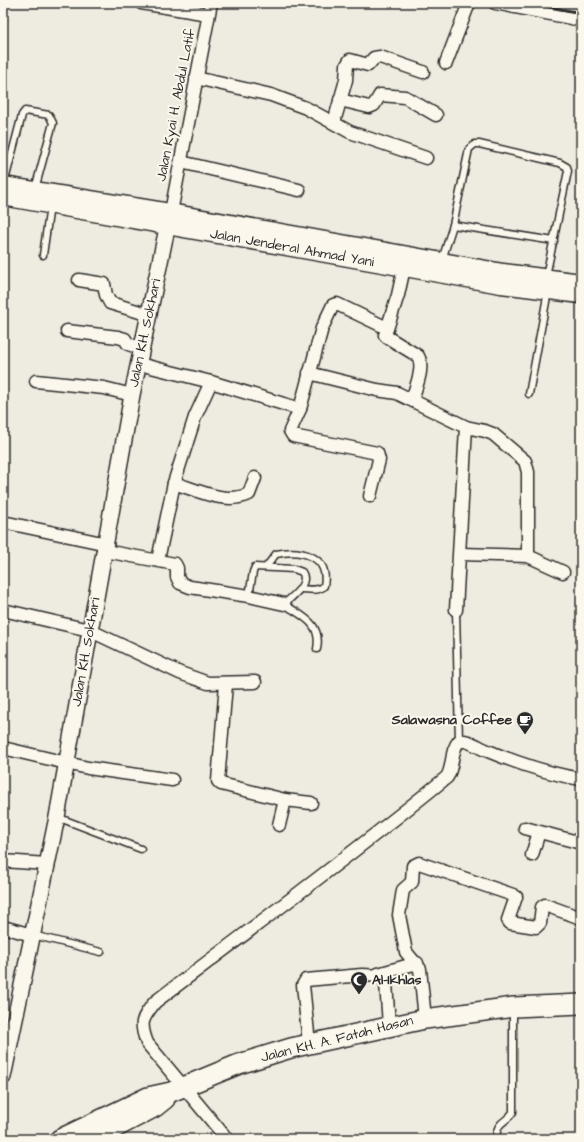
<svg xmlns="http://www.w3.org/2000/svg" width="584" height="1142" font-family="'Architects Daughter',sans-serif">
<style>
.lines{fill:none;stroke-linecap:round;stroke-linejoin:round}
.service-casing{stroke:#2b2b2b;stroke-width:9}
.minor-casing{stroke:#2b2b2b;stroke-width:15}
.tertiary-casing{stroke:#2b2b2b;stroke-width:18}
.secondary-casing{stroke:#2b2b2b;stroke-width:19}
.trunk-casing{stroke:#2b2b2b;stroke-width:22}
.service{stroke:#fbf7ec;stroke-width:6}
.minor{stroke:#fbf7ec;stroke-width:12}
.tertiary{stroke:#fbf7ec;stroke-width:15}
.secondary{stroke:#fbf7ec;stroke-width:16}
.trunk{stroke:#fbf7ec;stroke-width:19}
.rail{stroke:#2b2b2b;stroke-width:3}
.labels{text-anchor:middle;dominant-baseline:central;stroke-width:4;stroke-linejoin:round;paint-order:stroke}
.street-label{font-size:14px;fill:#2b2b2b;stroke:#fbf7ec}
.poi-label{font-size:14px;font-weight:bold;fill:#2b2b2b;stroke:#fbf7ec;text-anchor:end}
</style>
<rect width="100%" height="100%" fill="#eeebe0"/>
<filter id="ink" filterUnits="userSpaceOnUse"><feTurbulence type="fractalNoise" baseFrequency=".025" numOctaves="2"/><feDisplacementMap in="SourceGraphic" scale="8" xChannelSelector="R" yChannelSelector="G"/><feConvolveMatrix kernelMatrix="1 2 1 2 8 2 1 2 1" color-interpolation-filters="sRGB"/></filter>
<g filter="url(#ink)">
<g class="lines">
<!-- service casing -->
<g class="service-casing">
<g id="service">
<path d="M4 184 22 115 25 111 49 115 53 123 35 189"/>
<path d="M453 225 554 241"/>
<path d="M43 255 50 206"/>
<path d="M442 260 453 225 469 149 475 144H479L560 163 567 167 568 171 546 276"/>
<path d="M529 394 548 291"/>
<path d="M266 567 276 554C300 549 330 555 324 586 318 592 308 589 300 589"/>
<path d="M249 596 253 572 255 567 294 569 302 572C310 584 292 597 284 604 303 617 322 623 317 649"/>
<path d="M456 610 459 741"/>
<path d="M57 817 141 849"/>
<path d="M33 935 101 952"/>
<path d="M496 1139C497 1119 506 1124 513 1112V1009"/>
</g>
</g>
<!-- minor casing -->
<g class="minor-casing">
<g id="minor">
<path d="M141 3 208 14"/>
<path d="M495 3 581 20"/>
<path d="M446 63 469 3"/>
<path d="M196 78 271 95 306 108 350 132 426 158"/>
<path d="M340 100 369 107 374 105 380 95 405 97 436 115"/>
<path d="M334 122 346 80 347 65 350 60 368 65 374 58 380 57 423 72"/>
<path d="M181 162 299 190"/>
<path d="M171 212 211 3"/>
<path d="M404 268 398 295 385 335 387 337 418 356C425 368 415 388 412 400"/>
<path d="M79 280 104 284 106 295 110 303 150 315"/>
<path d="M67 331 118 337 125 339 128 344 143 349"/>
<path d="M139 364 211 382 300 409"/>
<path d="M309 373 377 390 397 393 466 427 485 431 493 434 525 461 528 472V556"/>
<path d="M36 381 104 388 132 395"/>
<path d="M174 483C197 490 225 505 249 494L255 478"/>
<path d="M370 496 379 460 377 453 293 436 290 431 300 409 322 328 333 305 337 304 387 328"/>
<path d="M3 522 107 544"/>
<path d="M105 551 175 564 177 568V577L180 583 190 587 249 596 284 604"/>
<path d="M460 554 528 556 563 572"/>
<path d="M158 560 174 483 195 417 211 382"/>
<path d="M3 610 89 630 180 673 208 683 255 682"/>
<path d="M456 610 466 427"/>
<path d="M226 684 218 781 221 784 285 800 311 803"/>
<path d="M3 748 88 768 172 780"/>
<path d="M279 825 285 800"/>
<path d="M525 828 581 843"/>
<path d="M532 855 539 832"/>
<path d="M3 861 47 864"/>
<path d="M3 927 32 935"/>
<path d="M378 974 417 963"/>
<path d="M425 1019 420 969 406 952 399 915 403 890 412 882 413 866 419 863 513 895 516 897 508 920 510 923 536 927 540 923 542 907 545 905 581 918"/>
<path d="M309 1043 303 985 306 980 362 975 382 976 386 983 389 1025"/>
<path d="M227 1139 147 1043C139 1022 142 1019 155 1002 253 927 352 855 447 777 454 766 450 751 459 741 469 739 479 748 488 751 517 763 550 774 581 779"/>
</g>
</g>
<!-- tertiary casing -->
<g class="tertiary-casing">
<path id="tertiary" d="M3 1077 57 817 132 395 170 214"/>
</g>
<!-- secondary casing -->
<g class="secondary-casing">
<g id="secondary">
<path d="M3 185 158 210 503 272 581 282"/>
<path d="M3 197 501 285 581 295"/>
</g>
</g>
<!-- trunk casing -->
<g class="trunk-casing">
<g id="trunk">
<path d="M60 1139 148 1097 171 1092 239 1064 291 1048 425 1019 514 1007 581 1004"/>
<path d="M94 1139 155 1107 165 1099"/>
</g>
</g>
<!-- service -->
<use href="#service" class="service"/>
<!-- minor -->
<use href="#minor" class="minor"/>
<!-- tertiary -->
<use href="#tertiary" class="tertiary"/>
<!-- secondary -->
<use href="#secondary" class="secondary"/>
<!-- trunk -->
<use href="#trunk" class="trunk"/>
<!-- rail -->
<path class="rail" d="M529 3 581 13"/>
</g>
</g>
<!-- icons -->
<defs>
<g id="cafe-pin" transform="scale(0.9)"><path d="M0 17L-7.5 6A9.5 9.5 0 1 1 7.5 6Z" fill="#2b2b2b" stroke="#fbf7ec"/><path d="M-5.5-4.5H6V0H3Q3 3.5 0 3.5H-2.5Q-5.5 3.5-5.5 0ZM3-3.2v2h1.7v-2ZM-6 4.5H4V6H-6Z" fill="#fff"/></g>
<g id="mosque-pin" transform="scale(0.9)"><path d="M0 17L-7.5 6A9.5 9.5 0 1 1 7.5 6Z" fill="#2b2b2b" stroke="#fbf7ec"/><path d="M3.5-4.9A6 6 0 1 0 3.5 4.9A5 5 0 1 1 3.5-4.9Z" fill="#fff"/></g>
</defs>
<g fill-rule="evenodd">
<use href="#cafe-pin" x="525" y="720"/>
<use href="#mosque-pin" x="359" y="980"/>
</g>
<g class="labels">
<!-- street labels -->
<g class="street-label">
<text transform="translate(176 105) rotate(-79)">Jalan Kyai H. Abdul Latif</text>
<text transform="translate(292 248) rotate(10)">Jalan Jenderal Ahmad Yani</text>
<text transform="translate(145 333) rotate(-78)">Jalan KH. Sokhari</text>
<text transform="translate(86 652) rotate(-80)">Jalan KH. Sokhari</text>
<text transform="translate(337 1039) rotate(-14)">Jalan KH. A. Fatah Hasan</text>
</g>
<!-- poi labels -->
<g class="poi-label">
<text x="512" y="720">Salawasna Coffee</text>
<text x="372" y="980" text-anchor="start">Al-Ikhlas</text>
</g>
</g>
<!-- margin -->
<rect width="584" height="1142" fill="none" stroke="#fbf7ec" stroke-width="16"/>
<rect x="8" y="8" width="568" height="1126" fill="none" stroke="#2b2b2b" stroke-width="1.5" filter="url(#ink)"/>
</svg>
